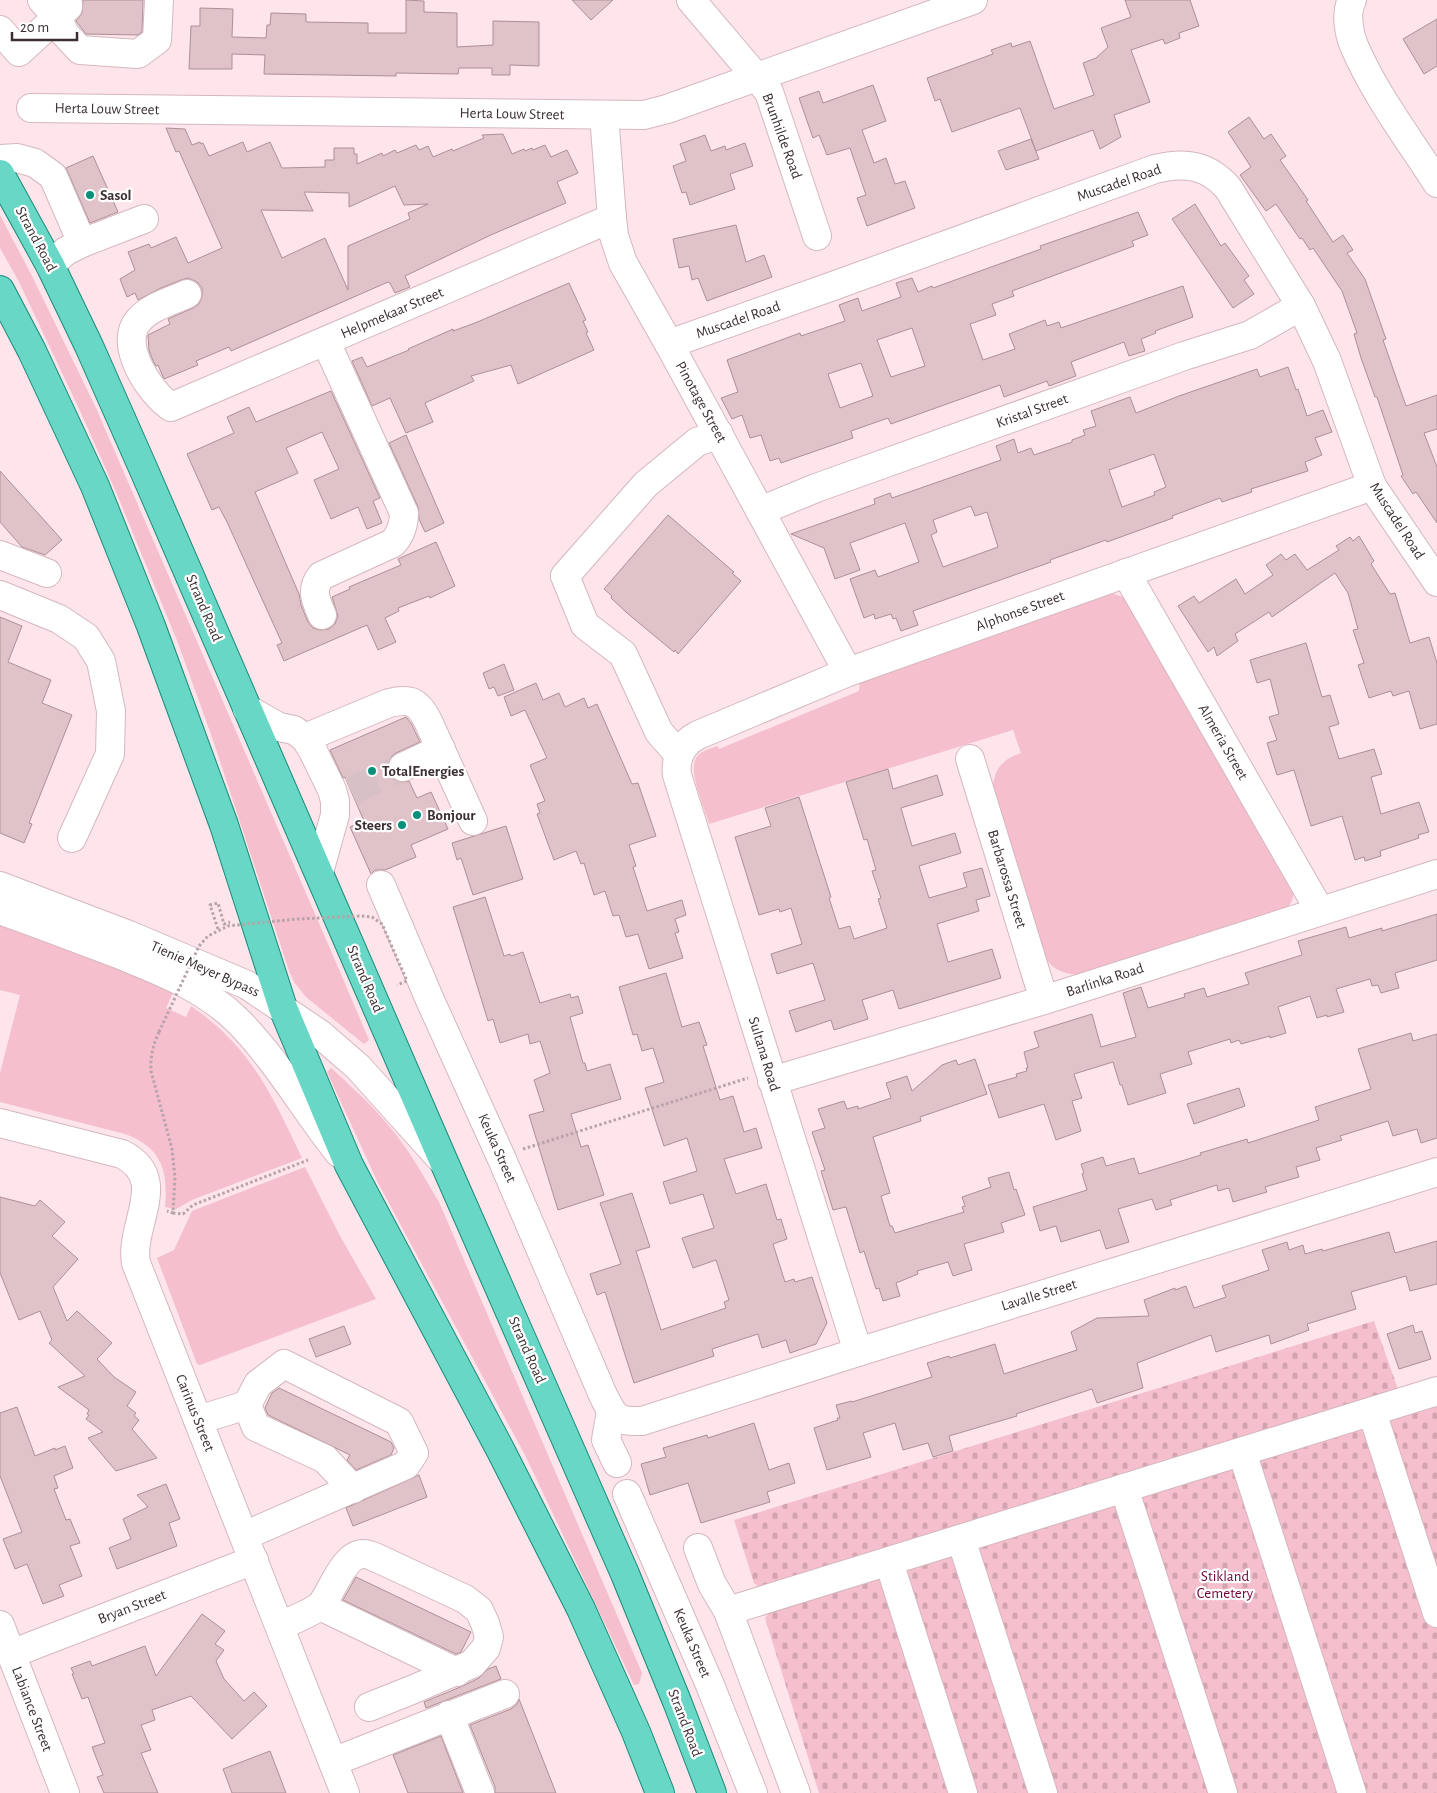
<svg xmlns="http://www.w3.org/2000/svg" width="1437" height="1793" font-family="'Alegreya Sans',sans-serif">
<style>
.green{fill:#f5bfcd}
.cemetery{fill:url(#cemetery-stones)}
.building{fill:#e0c2c9;stroke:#ad9097;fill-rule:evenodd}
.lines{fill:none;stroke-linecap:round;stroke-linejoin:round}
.minor-tunnel{stroke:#d7c1c6;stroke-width:28;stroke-dasharray:28 14;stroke-linecap:butt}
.minor-casing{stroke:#d5b7bf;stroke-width:30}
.major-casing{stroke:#178b79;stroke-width:30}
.path{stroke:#b7a3a8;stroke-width:3;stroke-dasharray:2.5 2.5;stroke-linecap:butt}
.minor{stroke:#fff;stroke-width:28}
.major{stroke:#68d7c5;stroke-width:28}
.path-bridge{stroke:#b7a3a8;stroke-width:3;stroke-dasharray:2.5 2.5;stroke-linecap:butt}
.poi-dot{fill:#07917a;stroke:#fff;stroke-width:2}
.labels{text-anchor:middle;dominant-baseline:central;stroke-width:4.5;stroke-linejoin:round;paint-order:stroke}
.street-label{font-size:15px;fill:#3b2f32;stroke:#fff}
.poi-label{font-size:15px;font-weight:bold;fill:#3b2f32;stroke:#fff;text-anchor:start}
.park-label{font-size:15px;fill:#710036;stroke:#fff}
</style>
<defs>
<pattern id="cemetery-stones" width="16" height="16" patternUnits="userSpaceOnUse" patternTransform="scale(1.25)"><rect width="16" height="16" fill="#f5bfcd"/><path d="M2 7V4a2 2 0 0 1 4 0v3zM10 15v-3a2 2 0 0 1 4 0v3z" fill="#d3a4b0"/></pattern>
</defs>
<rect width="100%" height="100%" fill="#fee5eb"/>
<!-- green -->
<g class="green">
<path d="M0 215 32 276 96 408 341 974 369 1040 364 1044 306 997 294 982 289 971 213 740 178 643 116 492 81 413 19 282 0 248Z"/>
<path d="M1111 593 1123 597 1128 603 1293 887C1294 899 1292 904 1283 911L1077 975C1060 973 1050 968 1043 953L993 786C995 767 1004 759 1021 753L1013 730 709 824C705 809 688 772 696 758 700 751 710 749 717 746L719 749 859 691 860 681Z"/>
<path d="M0 917 176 986 166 1008 186 1017 191 1006C251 1047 272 1095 302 1158L192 1200 176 1209 165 1207C168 1170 162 1148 125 1134L0 1102V1073L20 995 0 990Z"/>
<path d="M331 1068C351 1086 371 1104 388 1125 408 1148 423 1175 439 1202L642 1673 639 1684 634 1685 525 1455 378 1183 327 1072Z"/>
<path d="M305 1167 339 1234 376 1299 200 1365 197 1364 157 1258 174 1250 192 1211Z"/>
</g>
<!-- cemetery -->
<path class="cemetery" d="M1374 1321 1400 1395 1437 1384V1793H819L765 1618 772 1610 764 1586 759 1587 754 1583 734 1520Z"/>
<!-- building -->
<g class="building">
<path d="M83 0H143L142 32 138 35 86 34 76 21 82 13Z"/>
<path d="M406 0 424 1V12L457 13V47L493 45V21L539 22V66L510 65V75H492V68H459L458 74 396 73V76L264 74 265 55 232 54V69H189L191 26H200V8L233 9 232 37 266 38 267 25H270L271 13 306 14V22L368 23V33H406Z"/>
<path d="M572 0H613L591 20Z"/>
<path d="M1125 0H1190L1199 26 1179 33 1180 38 1165 44 1163 39 1131 50 1150 102 1114 115 1121 137 1100 149 1093 130 1036 151 1020 108 952 132 940 99 935 101 927 78 993 54 991 50 1011 43 1012 47 1030 41 1054 109 1094 95 1083 63 1096 58 1108 47 1101 28 1131 17Z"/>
<path d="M1437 19V66L1424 74 1403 39Z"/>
<path d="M873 85 886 121 862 130 874 163 886 158 895 184 905 181 915 208 867 226 857 198 866 195 850 148 827 155 819 135 813 138 799 98 819 91 823 103Z"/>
<path d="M1249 117 1264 139 1271 134 1286 156 1280 160 1308 200 1306 201 1333 242 1343 235 1353 250 1347 253 1365 279 1386 339 1383 340 1406 406 1437 395V429L1424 433 1437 467V523L1416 492 1413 494 1401 476 1403 475 1377 397H1375L1361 358 1354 334 1357 333 1342 291 1313 248 1310 250 1302 238 1300 239 1276 204 1266 211 1240 175 1251 167 1228 132Z"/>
<path d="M166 128 185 129 192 145 200 142 201 144 203 143 209 156 243 142 247 152 270 142 282 168 325 167V160H334V148H354V154H357V164L382 153 383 156 395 150 397 153 416 145 419 150 428 146 433 157 452 149 453 151 484 138 482 135 503 134 512 154 524 149 525 151 532 148 533 150 545 145 551 157 567 150 578 173 557 182 566 203 493 234 405 276 410 287 395 293 390 283 388 282 231 351 229 347 196 361 198 365 164 379 158 365 156 366 153 361 149 350 148 335 170 324 168 319 193 308 199 304 202 296V288L197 282 188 278 181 280 161 288 138 300 135 293 127 297 120 279 135 270 128 252 149 244 151 248 176 237 188 263 222 248 179 151 176 152ZM395 186 404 205 428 204 408 213 410 219 348 246V290L325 238 282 258 261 210 313 211 304 192 349 193V207Z"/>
<path d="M705 135 711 151 725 146 726 150 745 143 753 166 730 174 735 189 690 205 686 192 682 193 673 166 686 161 680 144Z"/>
<path d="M1031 139 1039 159 1006 170 998 151Z"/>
<path d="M93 156 118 212 90 223 66 168Z"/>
<path d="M1195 204 1221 246 1225 243 1249 276 1244 280 1254 294 1233 308 1172 219Z"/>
<path d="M1138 212 1148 235 1132 241 1134 246 1012 291 1014 296 992 304 996 315 970 324 983 360 1015 349 1009 334 1045 320 1047 326 1059 322 1061 328 1183 286 1193 317 1155 331 1156 333 1141 339 1145 351 1129 356 1124 342 1071 362 1076 376 1049 386 1047 381 1004 397 1000 385 891 424 888 418 851 431 853 438 781 463 779 458 770 461 761 435 750 438 742 415 732 419 721 398 738 392 727 360 800 333 801 336 845 321 839 305 858 298 862 311 901 297 896 283 912 278 918 292 932 286 933 288 1041 249 1040 246ZM912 328 925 366 891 377 877 340ZM861 363 873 396 840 408 828 374Z"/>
<path d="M736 225 746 262 764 255 772 277 707 301 698 278 692 280 689 266 679 268 673 239Z"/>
<path d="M569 283 586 320 583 321 588 332 586 333 594 350 518 384 511 365 471 376 474 381 425 403 433 422 406 433 390 398 372 406 352 361 362 357 367 367 409 350 408 349 453 329V331L475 323Z"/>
<path d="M1288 367 1296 390 1298 389 1307 416 1323 410 1332 432 1315 438 1322 455 1305 462 1308 471 1251 489 1252 492 1222 502 1220 498 1172 516 1173 518 1107 542 1106 540 1050 560 1051 562 913 611 918 625 901 631 896 618 893 619 891 614 875 619 874 614 864 618 850 579 875 570 878 577 919 562 905 523 850 543 860 570 835 579 824 548 791 534 875 504 874 499 890 493 892 498 1001 460 996 446 1014 439 1018 453 1031 448 1034 455 1072 442V440L1085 435 1083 430 1096 426 1091 411 1130 397 1136 413 1179 396 1257 369 1260 377ZM1154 454 1166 487 1154 492 1155 495 1122 507 1109 470ZM971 506 975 516 987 512 998 547 943 567 931 535 937 532 933 520Z"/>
<path d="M331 391 380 498 373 501 382 523 367 529 358 507 331 519 314 480 339 469 322 432 286 448 298 473 255 492 299 594 301 605 308 622 313 628 320 630 329 629 335 624 338 616 332 597 350 589 349 587 401 565 398 559 436 542 455 586 430 598 429 596 398 608 399 611 385 618 396 642 378 650 367 625 284 661 277 645 282 643 227 522 219 507 212 510 187 454 234 433 227 417 249 407 256 422Z"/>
<path d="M406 435 444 523 425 532 419 519 418 507 389 443Z"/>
<path d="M0 471 62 540 45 555 22 547 0 522Z"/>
<path d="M668 515 734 572 732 573 741 581 678 654 675 650 674 652 627 613 611 598 612 596 604 589Z"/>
<path d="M1359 536 1374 561 1371 564 1390 594 1395 593 1410 643 1429 637 1437 663V724L1420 729 1409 691 1393 696 1391 691 1369 698 1358 665 1364 663 1353 630 1358 629 1348 593 1335 573 1272 617 1269 612 1235 634 1238 641 1217 656 1214 647 1208 652 1178 606 1194 596 1199 603 1236 579 1245 594 1273 575 1266 565 1281 554 1286 560 1295 554 1307 570 1339 550 1336 546 1350 537 1353 541Z"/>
<path d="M0 617 22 626 8 662 51 680 42 703 72 715 29 823 32 824 24 843 0 833Z"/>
<path d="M1306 643 1322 697 1330 695 1339 724 1329 727 1339 759 1374 749 1382 774 1371 777 1381 814 1419 802 1429 832 1418 835 1419 838 1380 851 1381 856 1365 861 1364 857 1355 860 1342 816 1311 826 1294 770 1277 775 1267 743 1277 740 1269 717 1279 714 1270 679 1257 683 1250 660Z"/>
<path d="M504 664 514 690 498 696 494 687 489 689 483 673Z"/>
<path d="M536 683 543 700 559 693 565 707 584 698 588 708 597 704 632 784 638 783 656 836 629 845 636 866 633 867 647 911 682 900 686 915 675 919 679 932 675 933 683 958 649 969 638 934 626 937 619 915 613 916 605 891 594 895 584 863 581 864 576 851 554 860 537 814 540 813 537 804 545 801 530 765 547 758 525 710 511 716 504 697Z"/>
<path d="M406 717 411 723 420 742 396 753 390 758 388 765 389 773 395 780 401 782 409 781 417 798 431 792 448 829 411 845 416 857 385 870H375L371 874 350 827 364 821 345 777 343 778 330 750Z"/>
<path d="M888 769 893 789 937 775 943 795 901 808 912 846 955 833 961 853 919 866 929 898 967 887 963 873 982 868 990 896 976 900 979 911 937 924 948 962 992 949 1001 978 899 1009 893 990 862 1000 868 1019 834 1030 831 1020 796 1032 789 1011 825 1000 819 982 813 963 777 974 771 954 802 944 791 908 780 912 779 909 759 915 735 837 771 826 765 808 799 797 831 897 829 898 839 929 850 926 854 939 887 928 878 899 881 898 872 871 876 870 867 839 864 840 846 782Z"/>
<path d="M506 826 523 879 473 895 461 858 457 860 452 843Z"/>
<path d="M485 897 504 956 510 954 511 956 523 952 540 1003 570 994 571 998 578 996 583 1013 570 1017 583 1063H585L587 1071 610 1064 621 1099 571 1114 581 1147 588 1145 604 1195 558 1210 529 1115 544 1111 534 1080 550 1073 540 1041 530 1044 528 1034 500 1043 493 1019 488 1021 453 907Z"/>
<path d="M1437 914V960L1395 973 1399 988 1381 993 1378 985 1372 986 1370 979 1336 989 1344 1012 1327 1017V1015L1317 1018 1310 996 1278 1007 1286 1033 1270 1038V1036L1241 1044 1239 1040 1231 1043 1230 1039 1188 1052 1192 1064 1160 1074 1166 1093 1128 1105 1122 1085H1120L1113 1062 1074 1074 1082 1098 1072 1101 1081 1131 1056 1140 1044 1104 999 1118 988 1085 1017 1077 1016 1074 1027 1071 1026 1068H1028L1024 1052 1039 1047 1034 1032 1092 1014 1101 1047 1136 1037 1123 993 1141 987 1148 1008 1185 997 1184 994 1204 988 1207 997 1249 984 1245 973 1302 955 1298 941 1346 927 1349 938 1382 928V931Z"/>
<path d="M666 973 682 1027 699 1022 707 1045 703 1046 720 1100 733 1096 744 1132 756 1128 762 1148 724 1159 736 1194 766 1184 777 1220 781 1219 787 1239 773 1244 785 1282 794 1279 795 1282 812 1277 827 1323 816 1344 790 1353 786 1340 762 1348 758 1334 712 1349 714 1356 634 1383 605 1292 597 1295 590 1274 621 1264 600 1203 632 1193 650 1247 636 1251 661 1330 726 1308 724 1302 729 1300 716 1260 693 1268 682 1238 714 1228 703 1194 670 1204 663 1182 697 1171 687 1138 664 1146 645 1088 664 1082 653 1048 642 1051 637 1034 633 1035 619 987Z"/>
<path d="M1411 1033 1413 1041 1437 1034V1138L1421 1143 1417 1129 1393 1136 1388 1121 1340 1136 1342 1140 1316 1148 1320 1160 1296 1167 1299 1177 1265 1187 1267 1192 1233 1202 1229 1188 1218 1191 1217 1185 1170 1200 1172 1205 1156 1210 1152 1199 1118 1209 1129 1242 1106 1249 1100 1230 1061 1242 1056 1226 1040 1231 1033 1207 1087 1190 1082 1174 1084 1173 1081 1164 1103 1157 1106 1166 1134 1158 1139 1174 1201 1155 1200 1153 1247 1139 1248 1143 1319 1120 1315 1107 1371 1089 1358 1049Z"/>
<path d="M975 1059 987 1094 920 1117 921 1121 873 1137 890 1193 881 1196 890 1226H892L895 1233 964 1212 962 1207 965 1206 962 1197 991 1187 988 1178 1009 1172 1014 1190 1016 1189 1025 1215 1001 1223 1004 1232 964 1244 972 1270 953 1276 948 1262 917 1271 918 1274 896 1283 900 1296 883 1301 879 1288 876 1289 864 1251 860 1253 846 1207 833 1210 821 1171 825 1170 812 1132 825 1128 818 1109 844 1101 847 1109 858 1106V1109L891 1098 886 1083 907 1076 912 1091 942 1065 956 1060 958 1065Z"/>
<path d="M1239 1088 1245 1106 1194 1124 1187 1104Z"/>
<path d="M0 1197 35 1206 40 1200 65 1222 52 1236 78 1259 53 1287 67 1321 77 1311 112 1343 97 1359 114 1377 136 1392 127 1406 136 1413 134 1416 139 1420 132 1429 157 1458 116 1471 88 1438 103 1432 86 1419 89 1415 87 1414 89 1410 58 1387 85 1376 49 1343 52 1340 40 1311 19 1320 0 1273Z"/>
<path d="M1389 1232 1395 1253 1437 1241V1284L1410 1291 1406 1276 1351 1292 1356 1309 1307 1324 1309 1330 1271 1344 1269 1335 1216 1352 1211 1335 1137 1363 1143 1388 1097 1403 1092 1389 1016 1414 1017 1416 949 1436 953 1451 933 1457 928 1443 903 1450 895 1423 863 1433 871 1457 827 1470 814 1428 838 1420 837 1418H840L836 1405 852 1401V1402L932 1377 927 1363 949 1356 950 1358 995 1344 1004 1374 1077 1350 1071 1332 1097 1318 1149 1316 1144 1300 1175 1288V1290L1186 1286 1194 1308 1226 1297 1222 1286 1269 1270 1262 1250 1287 1242 1289 1250 1303 1245 1305 1254 1322 1249 1323 1251Z"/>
<path d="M1413 1325 1415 1333 1422 1331 1431 1359 1399 1369 1387 1334Z"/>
<path d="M344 1326 351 1344 316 1357 309 1339Z"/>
<path d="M279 1388 391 1442 394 1448 391 1455 356 1470 347 1460 350 1455 268 1415 265 1408 272 1393Z"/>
<path d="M17 1407 35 1456 55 1448V1450L65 1446 73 1468 54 1476 58 1488 54 1489 66 1520 70 1519 80 1543 70 1546 82 1576 59 1585 64 1596 43 1604 27 1564 15 1569 3 1539 22 1532 0 1476V1413Z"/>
<path d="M754 1423 769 1470 789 1463 795 1483 767 1492 770 1502 701 1523 688 1483 650 1495 641 1464 666 1457 663 1448 707 1435 708 1438Z"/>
<path d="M419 1475 427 1497 353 1526 346 1508Z"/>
<path d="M166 1484 180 1519 169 1523 177 1546 117 1569 109 1548 131 1539 123 1519 148 1507 137 1495Z"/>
<path d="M356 1577 471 1632 461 1652 456 1654 343 1600Z"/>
<path d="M202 1614 225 1631 215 1644 224 1650 216 1661 224 1679 244 1701 254 1692 267 1706 232 1739 191 1696 152 1710 155 1720 141 1725 151 1750 141 1753 158 1793H104L97 1777 103 1775 92 1747 105 1743 88 1697 82 1699 72 1674H74L71 1668 90 1661 92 1666 145 1646 156 1676Z"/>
<path d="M496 1666 501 1679 426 1708 424 1702 465 1685 479 1678 488 1669Z"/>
<path d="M519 1699 556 1793H495V1787L470 1725 511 1709 517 1704Z"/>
<path d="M441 1736 463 1793H408L393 1755Z"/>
<path d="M270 1751 286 1793H232L223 1769Z"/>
</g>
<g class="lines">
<!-- minor-tunnel -->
<path class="minor-tunnel" d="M351 791 403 767"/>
<!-- minor casing -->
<g class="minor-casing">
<g id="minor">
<path d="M42 0 57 17 65 34 80 50 138 54 157 40 159 0"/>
<path d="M691 0 769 92 817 236"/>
<path d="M1352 0C1345 13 1349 35 1355 48 1376 96 1409 139 1437 183"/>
<path d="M0 30 19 52 68 7V4"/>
<path d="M31 108 644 115 667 109 973 0"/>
<path d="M604 115 612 218 614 236 623 263 669 344 848 672"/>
<path d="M0 159 17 158 35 163 53 176 82 243 66 251 50 265"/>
<path d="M82 243 144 219"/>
<path d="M187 294C171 301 150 307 139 320 117 344 150 393 171 407L612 218"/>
<path d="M669 344 833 286 1155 169C1184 162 1207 164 1228 188L1301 306 1327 361 1372 486 1437 582"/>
<path d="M760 511 816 488 1184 356 1250 335 1301 306"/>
<path d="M0 555 47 573"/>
<path d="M1126 573 1320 911"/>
<path d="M0 595 59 619 86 637 101 661 111 711 110 754 72 838"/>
<path d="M322 615C316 601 310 590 321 576L393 543C401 534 404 525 404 513L326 342"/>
<path d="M247 709 279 727 294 730 305 738 313 751 332 790 335 801V815L319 872"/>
<path d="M305 738 389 703C410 698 418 701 428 721L473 821"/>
<path d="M679 755 659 732 623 654 585 625 565 576 646 484 697 442 719 434"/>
<path d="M970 759 1044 1000"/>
<path d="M403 767 441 749"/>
<path d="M381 885 430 1000 501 1157 603 1395C614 1417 616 1422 642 1421L858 1352 1437 1172"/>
<path d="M0 886 129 935 247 985 320 1034 358 1067 441 1159"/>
<path d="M0 910C39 924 79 939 118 954 160 971 203 987 237 1020 276 1059 304 1109 339 1153"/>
<path d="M772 1081 1044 1000 1437 874"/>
<path d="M0 1123 122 1154C171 1179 129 1224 136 1263L345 1793"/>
<path d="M858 1352 677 775C675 758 682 743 698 735L848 672 1372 486"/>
<path d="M247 1405 256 1427 325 1459 353 1489"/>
<path d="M611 1411 606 1440 617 1463"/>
<path d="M1372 1412 1437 1613"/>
<path d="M198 1420 247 1405 258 1384 284 1364 399 1422 414 1453 406 1465 244 1536"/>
<path d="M1242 1452 1352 1793"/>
<path d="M1124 1488 1223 1793"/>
<path d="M627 1494 710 1685 753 1793"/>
<path d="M961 1539 1043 1793"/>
<path d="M698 1548 712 1584 728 1611 796 1793"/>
<path d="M889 1562 963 1793"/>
<path d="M320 1606 457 1672"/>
<path d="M728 1611 1437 1391"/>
<path d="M0 1625 65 1793"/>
<path d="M280 1626C289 1622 315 1611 321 1605 332 1592 344 1553 364 1554 369 1554 374 1557 379 1559L465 1599 479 1610 485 1623 489 1637 486 1648 472 1664 414 1689 369 1707"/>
<path d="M11 1654 254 1560"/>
<path d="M449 1715 480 1793"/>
<path d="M333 1762 505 1694"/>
</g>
</g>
<!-- major casing -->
<g class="major-casing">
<g id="major">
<path d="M0 174 50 265 89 346 143 468 444 1162 625 1574 678 1704 712 1793"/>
<path d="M0 290 32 351 95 486 151 626 224 825 283 1008 349 1165 501 1451 581 1609 636 1732 660 1793"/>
</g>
</g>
<!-- path -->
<g class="path">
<path d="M218 929 210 905 218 903 224 924 230 922"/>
<path d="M159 1032C153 1045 150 1057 151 1071L172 1149 175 1177 173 1213 167 1211"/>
<path d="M523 1149 748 1078"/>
<path d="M173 1213 183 1214 193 1205 308 1160"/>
</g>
<!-- minor -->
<use href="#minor" class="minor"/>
<!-- major -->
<use href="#major" class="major"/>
<!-- path-bridge -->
<path class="path-bridge" d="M159 1032 199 946 208 936 228 926 297 919 361 916 372 917 382 924 407 981 397 985"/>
</g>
<!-- markers -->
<g class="poi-dot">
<circle cx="90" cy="195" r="5"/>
<circle cx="372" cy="771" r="5"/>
<circle cx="417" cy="815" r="5"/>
<circle cx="402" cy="825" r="5"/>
</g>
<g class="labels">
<!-- street labels -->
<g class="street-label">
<text transform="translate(107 109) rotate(1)">Herta Louw Street</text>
<text transform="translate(512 114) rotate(1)">Herta Louw Street</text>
<text transform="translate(782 136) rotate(70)">Brunhilde Road</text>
<text transform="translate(1119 183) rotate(-19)">Muscadel Road</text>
<text transform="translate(36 239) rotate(62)">Strand Road</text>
<text transform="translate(392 313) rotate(-23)">Helpmekaar Street</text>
<text transform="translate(738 320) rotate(-19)">Muscadel Road</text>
<text transform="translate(701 402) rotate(61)">Pinotage Street</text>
<text transform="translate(1032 411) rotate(-20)">Kristal Street</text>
<text transform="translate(1397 521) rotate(57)">Muscadel Road</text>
<text transform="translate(204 608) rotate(67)">Strand Road</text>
<text transform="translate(1020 611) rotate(-20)">Alphonse Street</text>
<text transform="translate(1223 742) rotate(60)">Almeria Street</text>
<text transform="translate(1007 879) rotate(73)">Barbarossa Street</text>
<text transform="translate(205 969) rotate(24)">Tienie Meyer Bypass</text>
<text transform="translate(365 979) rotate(67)">Strand Road</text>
<text transform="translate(1105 980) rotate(-18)">Barlinka Road</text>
<text transform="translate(764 1054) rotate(73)">Sultana Road</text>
<text transform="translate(497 1148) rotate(66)">Keuka Street</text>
<text transform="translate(1039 1295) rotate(-17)">Lavalle Street</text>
<text transform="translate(527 1350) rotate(66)">Strand Road</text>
<text transform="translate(195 1413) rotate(68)">Carinus Street</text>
<text transform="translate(132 1607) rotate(-21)">Bryan Street</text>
<text transform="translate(692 1643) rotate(67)">Keuka Street</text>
<text transform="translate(32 1709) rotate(69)">Labiance Street</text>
<text transform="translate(685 1723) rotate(69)">Strand Road</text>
</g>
<!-- poi labels -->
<g class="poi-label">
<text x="100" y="195">Sasol</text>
<text x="382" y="771">TotalEnergies</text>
<text x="427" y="815">Bonjour</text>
<text x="392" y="825" text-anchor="end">Steers</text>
</g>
<!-- park labels -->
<g class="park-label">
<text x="1225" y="1576">Stikland<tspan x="1225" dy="17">Cemetery</tspan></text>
</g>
</g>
<!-- scale -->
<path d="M12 32v8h65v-8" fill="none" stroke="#3b2f32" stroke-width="2.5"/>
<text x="20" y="32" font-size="15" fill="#3b2f32" stroke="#ffffff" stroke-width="4" paint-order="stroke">20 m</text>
</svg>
